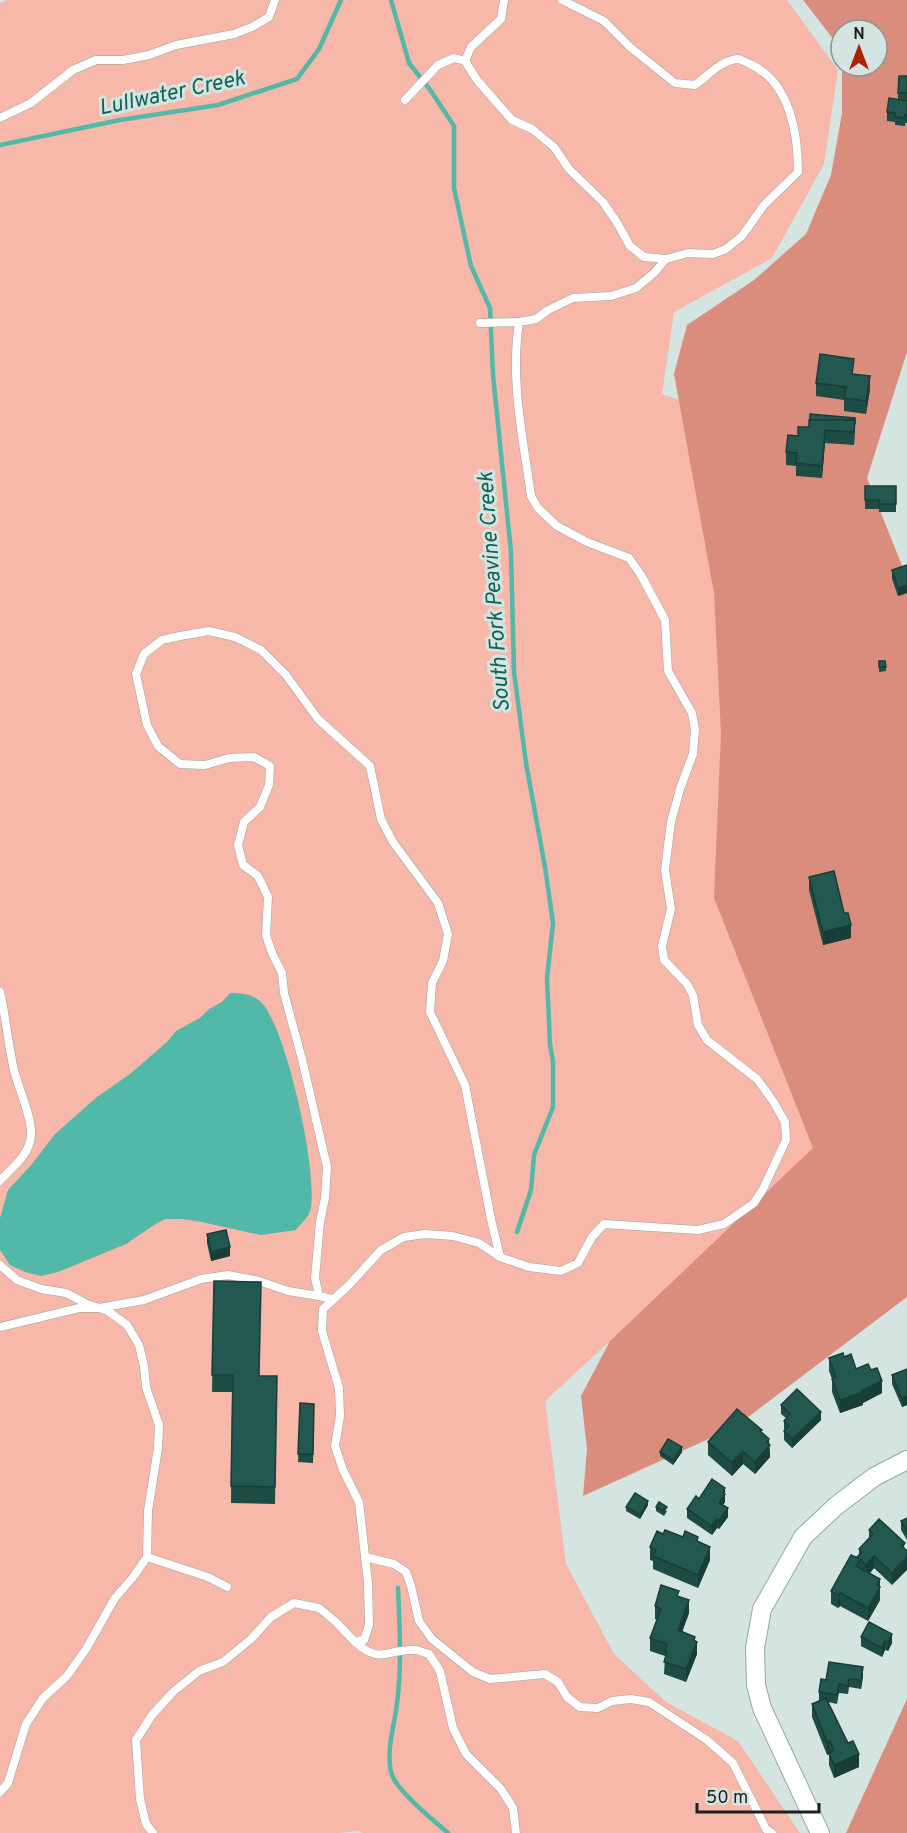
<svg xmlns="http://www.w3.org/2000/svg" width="907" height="1833" font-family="Overpass,sans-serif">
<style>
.green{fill:#f7b7a9}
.forest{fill:#db8d7d}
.water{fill:#52b8a8}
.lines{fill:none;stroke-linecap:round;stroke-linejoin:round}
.stream{stroke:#52b8a8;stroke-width:4.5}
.service-casing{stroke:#99a7a4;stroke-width:9}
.tertiary-casing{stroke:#99a7a4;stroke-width:20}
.service{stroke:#fff;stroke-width:8}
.tertiary{stroke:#fff;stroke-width:18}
.wall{fill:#1d4c44}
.shaded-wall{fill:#183e37}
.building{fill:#22584f;stroke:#183e37;stroke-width:1.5}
.labels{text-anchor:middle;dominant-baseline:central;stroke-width:6;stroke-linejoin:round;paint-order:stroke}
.water-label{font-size:22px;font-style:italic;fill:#0f6459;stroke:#d4e4e1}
</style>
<rect width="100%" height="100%" fill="#d4e4e1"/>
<!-- green -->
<path class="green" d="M8 0H787L838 70 824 164 772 258 674 312 662 394 744 423 907 1096 610 1341 545 1401 566 1564 614 1654 666 1702 738 1741 800 1833H363L358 1831 339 1833H0V3Z"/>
<!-- forest -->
<g class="forest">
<path d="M803 0H907V352L867 478 907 578V1297L735 1427 583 1496 587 1449 581 1396 610 1341 813 1148 714 898 721 733 714 593 674 374 687 325 754 280 806 234 831 175 842 113V66H877V30H841V49Z"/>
<path d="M907 1699V1833H846Z"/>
</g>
<!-- water -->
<path class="water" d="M230 993C240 993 253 994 261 1002 286 1026 320 1178 310 1211 308 1218 300 1224 296 1230L261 1235 197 1221 182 1219H165L154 1225 126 1244 58 1272 41 1276 25 1272 10 1265 0 1250V1218L8 1190 32 1164 55 1134 97 1097 130 1074 168 1041 176 1031 200 1018 209 1009 222 1002Z"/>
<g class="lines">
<!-- stream -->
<g class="stream">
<path d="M391 0 409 63 431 91 454 126V188L471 266 490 308 493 375 511 552 514 672 526 763 545 867 553 923 547 978 550 1045 553 1062V1107L534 1155 531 1190 517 1232"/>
<path d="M0 145 120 120 218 105 297 79 319 49 341 0"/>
<path d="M398 1588C400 1635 403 1681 393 1727 390 1742 386 1768 395 1781 408 1800 431 1818 448 1833"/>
</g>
<!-- service casing -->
<g class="service-casing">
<g id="service">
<path d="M465 61 471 47 501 19 504 0"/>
<path d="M405 100 438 65 454 58 465 61 477 80 512 120 532 129 554 147 569 169 603 202 616 221 630 246 644 257 666 259"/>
<path d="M0 118 31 103 73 70 96 60H123L149 55 176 45 234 34 252 27 269 17 275 0"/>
<path d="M480 323 519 322"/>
<path d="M0 992C6 1018 8 1044 14 1070 18 1087 33 1120 31 1136 29 1156 12 1167 0 1181"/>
<path d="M0 1265 17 1280 41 1289 66 1293 87 1304 108 1311 127 1325 139 1345 144 1366 146 1387 159 1425 158 1448 148 1511 147 1557 134 1576 115 1598 86 1649 67 1676 43 1698 26 1724 8 1783 0 1792"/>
<path d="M332 1299 319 1296 315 1278 320 1222 325 1198 327 1167 302 1059 284 993 282 973 272 953 266 935 268 897 258 876 243 865 238 845 244 822 260 807 269 785 270 766 254 757 229 758 205 765 180 764 158 746 147 725 136 674 144 654 162 640 180 636 209 631 235 637 261 650 286 675 318 719 370 766 381 819 393 842 438 903 448 934 443 961 432 983 430 1012 465 1085 491 1219 500 1257"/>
<path d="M0 1327 79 1308H99L144 1300 201 1279 228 1275 259 1281 288 1291 319 1296"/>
<path d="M147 1557 208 1577 227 1587"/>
<path d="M365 1557 394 1564 406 1572 411 1586 419 1621 432 1639 473 1672 490 1679 545 1674 558 1682 567 1697 580 1707 598 1708 612 1701 631 1699 649 1702 707 1740 733 1763 766 1829 772 1833"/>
<path d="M355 1642C381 1665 386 1649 414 1650 419 1650 424 1653 429 1654L440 1671 453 1728 466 1754 501 1789 513 1808 516 1833"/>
<path d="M153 1833 146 1824 140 1799 136 1740 152 1715 173 1692 199 1671 223 1662 251 1639 271 1617 294 1603 319 1608 336 1622 355 1642 364 1640 369 1625 368 1583 359 1502 343 1470 335 1446 340 1416 339 1388 322 1331 323 1309 349 1285 381 1250 404 1237 425 1234 453 1236 479 1243 500 1257 529 1267 561 1271 578 1263 592 1237 604 1224 698 1230 724 1224 754 1203 763 1189 786 1140 785 1122 773 1101 757 1079 707 1040 698 1025 693 995 687 984 664 960 662 946 671 909 665 870 671 822 680 789 693 754 695 730 692 713 668 671 665 620 641 575 629 558 587 542 557 526 538 508 531 496C523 438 510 381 519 322L536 319 548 310 573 298 611 296 636 288 654 273 666 259 688 253 713 254 726 249 742 236 764 205 798 172C798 133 790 82 750 64 747 63 741 59 738 59 721 60 708 76 695 85L675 83 630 47 604 21 562 0"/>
</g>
</g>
<!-- tertiary casing -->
<g class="tertiary-casing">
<path id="tertiary" d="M820 1833 762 1708 756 1685 755 1648 762 1609 803 1537 836 1506 874 1477 907 1460"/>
</g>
<!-- service -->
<use href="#service" class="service"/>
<!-- tertiary -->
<use href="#tertiary" class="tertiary"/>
</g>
<!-- wall -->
<g class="wall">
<path d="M907 76V123H905V126L895 125V122L887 121V112L898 100V93Z"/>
<path d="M854 374 870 389 866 414 844 411V400L816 396V383Z"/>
<path d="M855 426 854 445 825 443 822 478 796 476V466L786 465V452L798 436 809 427Z"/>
<path d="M865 486H896V512H879V509H865Z"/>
<path d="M907 565V593L898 596 892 579V570Z"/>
<path d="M879 661 886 667V671L879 672Z"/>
<path d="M809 877 851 938 823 945 809 890Z"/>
<path d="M207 1234 230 1256 211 1261 207 1243Z"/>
<path d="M214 1281 259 1376H277L275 1504 231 1503 232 1392H212Z"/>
<path d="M844 1357 882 1393 863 1403V1405L840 1413 832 1392V1379L829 1371V1358Z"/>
<path d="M907 1369V1405L902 1407 892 1384V1375Z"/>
<path d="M300 1403 314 1404 313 1463 298 1462Z"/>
<path d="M781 1405 821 1420 792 1448 784 1440V1431L785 1430 784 1429V1421L786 1418 781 1414Z"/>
<path d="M762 1433 769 1444 770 1457 755 1474 743 1464 732 1476 708 1455V1442Z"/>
<path d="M660 1452H682L673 1465 660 1456Z"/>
<path d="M725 1488V1502L723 1505 728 1517 719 1529 717 1528 712 1535 687 1518V1509Z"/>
<path d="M648 1505 640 1519 626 1511V1507Z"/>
<path d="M656 1507 667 1511 664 1516 656 1511Z"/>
<path d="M907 1518V1540L901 1530V1521Z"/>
<path d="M869 1530 905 1543 892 1585 874 1568 870 1573 880 1592V1600L868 1621 840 1606 838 1608 831 1604V1591L857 1558 859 1555V1549L869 1538Z"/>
<path d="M663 1534 683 1537 698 1542 710 1560 698 1588 653 1569V1561L650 1560V1547Z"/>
<path d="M679 1597 689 1613 682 1632 695 1641 697 1654 686 1682 664 1674 665 1656 650 1651V1638L657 1620 655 1619V1606Z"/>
<path d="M869 1622 892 1643 888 1651 885 1650 882 1657 861 1646V1637Z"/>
<path d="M863 1676 861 1689 849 1687 848 1694 839 1693 837 1704 828 1702 859 1767 834 1778 829 1765V1754L827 1755 812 1717V1704L819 1701V1692L826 1680Z"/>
</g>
<!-- shaded-wall -->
<g class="shaded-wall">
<path d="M870 376V389L866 414V401Z"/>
<path d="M855 418V426L854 445V432Z"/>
<path d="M825 430V443L822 478V466Z"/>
<path d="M907 585V593L898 596V588Z"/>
<path d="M851 925V938L823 945V932Z"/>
<path d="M230 1247V1256L211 1261V1252Z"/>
<path d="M882 1381V1393L863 1403V1405L840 1413V1400L862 1391Z"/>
<path d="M907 1396V1405L902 1407V1398Z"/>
<path d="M821 1412V1420L792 1448V1439Z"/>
<path d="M769 1439 770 1457 755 1474V1462Z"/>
<path d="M682 1447V1452L673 1465V1460Z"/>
<path d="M743 1451V1464L732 1476V1463Z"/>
<path d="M725 1488V1502L719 1511V1503Z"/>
<path d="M648 1501V1505L640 1519V1515Z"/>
<path d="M728 1508V1517L719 1529V1521Z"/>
<path d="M717 1519V1528L712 1535V1526Z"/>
<path d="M710 1547V1560L698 1588V1575Z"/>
<path d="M874 1556V1568L866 1578V1565Z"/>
<path d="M907 1557V1570L892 1585V1573Z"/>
<path d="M880 1579V1600L868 1621V1608L877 1585Z"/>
<path d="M840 1593V1606L838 1608V1595Z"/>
<path d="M689 1600V1613L678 1643V1630Z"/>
<path d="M892 1634V1643L888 1651V1643Z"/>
<path d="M695 1637V1647L697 1642V1654L686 1682V1669Z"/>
<path d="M885 1641V1650L882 1657V1648Z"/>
<path d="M863 1667V1676L861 1689V1680Z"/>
<path d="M830 1741V1754L827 1755V1742Z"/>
<path d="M859 1754V1767L834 1778V1765Z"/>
</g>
<!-- building -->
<g class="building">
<path d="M899 76H907V93H898Z"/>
<path d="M889 98 907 101V115H905V118L895 117V113L887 112Z"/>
<path d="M820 354 854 359 852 374 870 376 866 401 844 398 846 387 816 383Z"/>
<path d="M810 414 855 418V424V420H810Z"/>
<path d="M809 420H855L854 432 825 430 822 466 796 463 797 453 786 452 788 435 798 436V427H809Z"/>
<path d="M865 486H896V504H879V500H865Z"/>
<path d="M907 565V585L898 588 892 570Z"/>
<path d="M879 661H885L886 667H879Z"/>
<path d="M834 871 844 913H848L851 925 823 932 809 877Z"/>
<path d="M226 1230 230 1247 211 1252 207 1234Z"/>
<path d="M214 1281 261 1282 259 1376H277L275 1487 231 1486 233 1375H212Z"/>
<path d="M843 1353 844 1357 851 1354 856 1369 868 1364 871 1370 877 1368 882 1381 862 1391 863 1392 840 1400 832 1379 836 1377 829 1358Z"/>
<path d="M907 1369V1396L902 1398 892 1375Z"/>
<path d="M797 1389 821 1412 792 1439 784 1431 789 1426 784 1421 790 1414 781 1405Z"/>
<path d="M300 1403 314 1404 313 1454H298Z"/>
<path d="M737 1409 762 1430 760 1431 769 1439 767 1442 770 1445 755 1462 743 1451 732 1463 708 1442Z"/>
<path d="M668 1439 682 1447 673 1460 660 1452Z"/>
<path d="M712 1479 725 1488 723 1492 725 1494 719 1503 728 1508 719 1521 717 1519 712 1526 687 1509 696 1496 699 1499Z"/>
<path d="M635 1493 648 1501 640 1515 626 1507Z"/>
<path d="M659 1502 667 1507 664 1511 656 1507Z"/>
<path d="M907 1518V1531L901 1521Z"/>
<path d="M879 1519 905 1543 902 1546 907 1551V1557L892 1573 874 1556 866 1565 857 1557 862 1552 859 1549 873 1534 869 1530Z"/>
<path d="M665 1530 683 1537 685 1531 698 1537 697 1541 710 1547 698 1575 653 1556 656 1550 650 1547 657 1531 663 1534Z"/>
<path d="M851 1555 860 1559 856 1566 880 1579 877 1585 880 1587 868 1608 840 1593 838 1595 831 1591Z"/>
<path d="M661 1585 679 1591 677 1596 689 1600 678 1630 695 1637 694 1640 697 1642 686 1669 664 1662 667 1652 665 1651 667 1644 650 1638 661 1609 655 1606Z"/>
<path d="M869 1622 892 1634 888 1643 885 1641 882 1648 861 1637Z"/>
<path d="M829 1662 863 1667 861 1680 849 1679 848 1686 839 1684 837 1695 819 1692 821 1679 826 1680Z"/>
<path d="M826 1698 848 1743 853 1741 859 1754 834 1765 829 1753 834 1750 830 1741 827 1742 812 1704Z"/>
</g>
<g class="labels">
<!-- water labels -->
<g class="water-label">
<text transform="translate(172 94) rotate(-12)">Lullwater Creek</text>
<text transform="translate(495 592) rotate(-94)">South Fork Peavine Creek</text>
</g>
</g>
<!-- north arrow -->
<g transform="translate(859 48)"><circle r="28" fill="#d4e4e1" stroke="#8a9694" stroke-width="1.5"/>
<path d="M0-4.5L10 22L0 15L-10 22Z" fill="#ae2101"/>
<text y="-9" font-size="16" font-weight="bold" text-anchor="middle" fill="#1b2120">N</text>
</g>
<!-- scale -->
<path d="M697 1803v9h122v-9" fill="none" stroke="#1b2120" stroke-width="3"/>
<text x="706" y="1803" font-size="18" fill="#1b2120" stroke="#d4e4e1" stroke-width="4.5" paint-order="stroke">50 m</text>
</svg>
